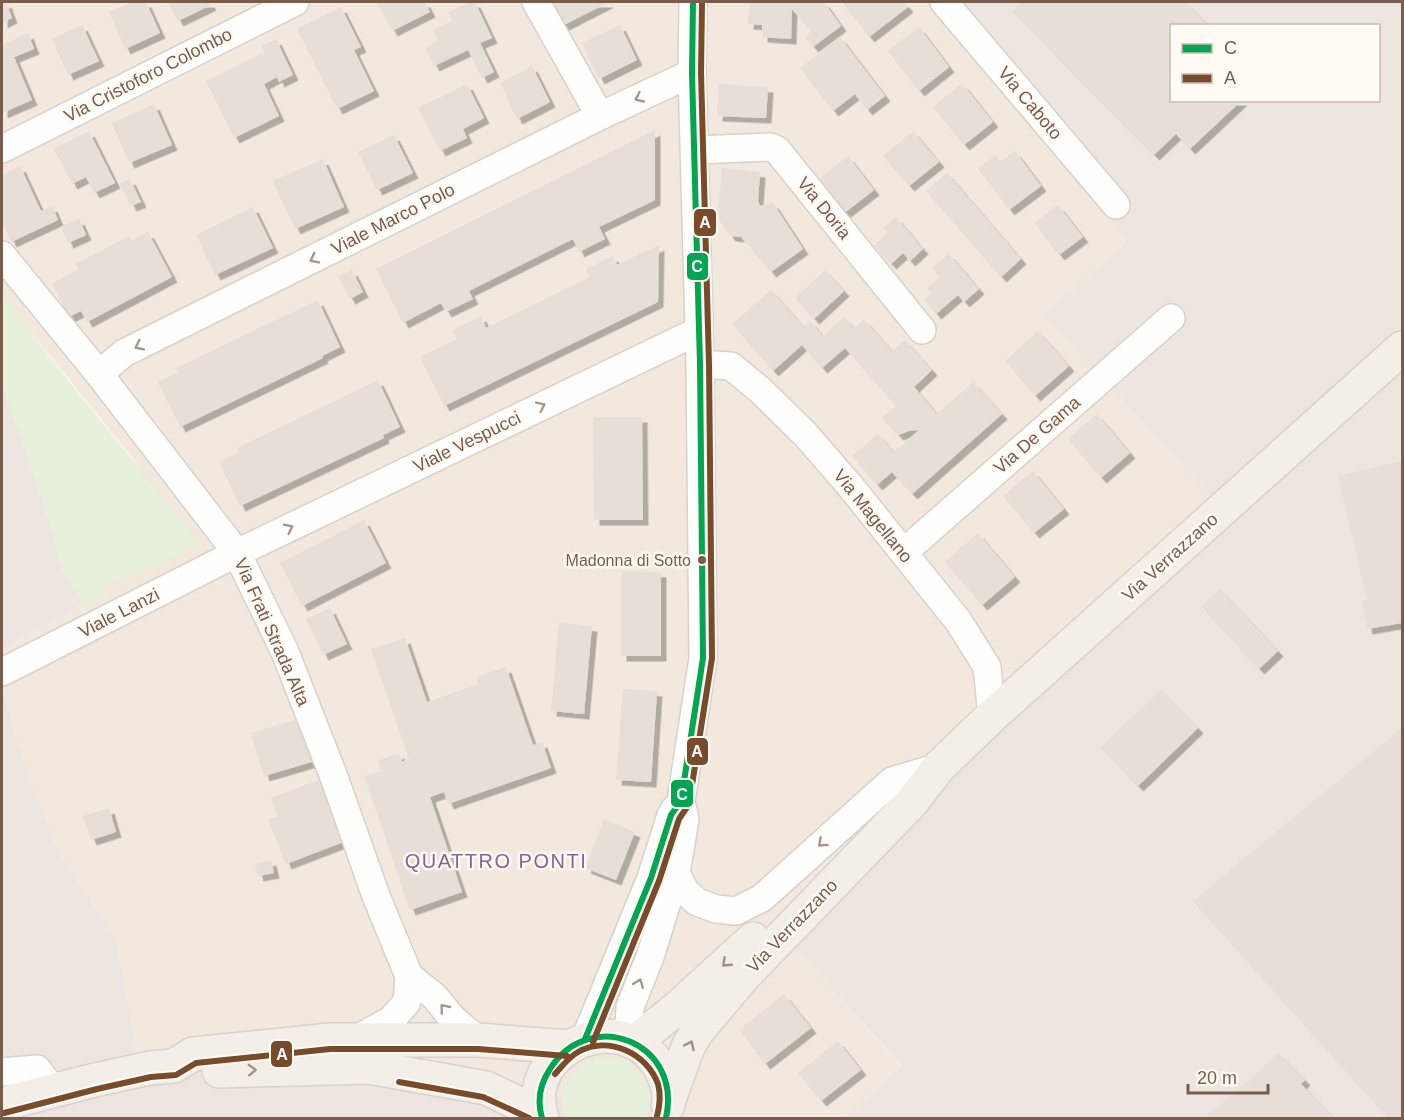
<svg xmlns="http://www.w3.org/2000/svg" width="1404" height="1120" font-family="Helvetica,sans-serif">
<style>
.residential{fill:#f2e8de}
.industrial{fill:#ede5e0;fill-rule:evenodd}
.green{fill:#e7f0db}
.building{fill:#e6ded7;filter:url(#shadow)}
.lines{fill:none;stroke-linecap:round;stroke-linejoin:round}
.minor-casing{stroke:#d7d1cb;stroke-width:30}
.major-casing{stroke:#dad1cc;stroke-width:36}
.minor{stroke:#fefefd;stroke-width:27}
.major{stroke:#f3eee8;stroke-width:33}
.bus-1-casing{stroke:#fffaf3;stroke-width:10}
.bus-2-casing{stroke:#fffaf3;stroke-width:10}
.bus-1{stroke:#00a651;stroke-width:6}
.bus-2{stroke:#7a4b2a;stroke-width:6}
.oneway{stroke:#a8958b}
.oneway2{stroke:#a48f83}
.bus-dot{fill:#7a5c4d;stroke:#fffaf3;stroke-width:2}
.labels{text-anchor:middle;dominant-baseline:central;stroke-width:5;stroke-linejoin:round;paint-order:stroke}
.bus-label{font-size:16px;fill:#7a5c4d;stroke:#fffaf3;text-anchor:end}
.street-label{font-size:18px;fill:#7a5c4d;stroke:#fffaf3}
.neighbourhood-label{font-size:20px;letter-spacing:1.5px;fill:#846695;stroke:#fffaf3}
.line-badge{stroke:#fffaf3;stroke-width:2}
.badge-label{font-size:16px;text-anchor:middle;font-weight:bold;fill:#fff}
</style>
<defs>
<filter id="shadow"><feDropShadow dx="5.5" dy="5.5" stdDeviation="0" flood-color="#0004"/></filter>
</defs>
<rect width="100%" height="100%" fill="#f9f5f0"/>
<!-- residential -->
<path class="residential" d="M2 2H936L1127 242 1043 315 1226 512 774 926 902 1067 845 1118H683L643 1108 489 1086 143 1082 115 937 60 854 29 776 2 688V648L82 605 105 598 102 588 200 545 142 470 23 322 2 293Z"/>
<!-- industrial -->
<g class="industrial">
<path d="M936 2H1402V1118H845L902 1066 774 926 1226 512 1043 315 1127 242ZM1172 26H1378V100H1172Z"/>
<path d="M2 326 142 470 200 545 102 588 105 598 82 605 2 648Z"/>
<path d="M2 688 29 776 60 854 115 937 143 1082 253 1061 489 1086 643 1108 683 1118H2Z"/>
</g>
<!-- green -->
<g class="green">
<path d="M2 293C64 380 135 461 200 545L102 588 105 598 82 605 61 568 48 517 5 394H2Z"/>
<path d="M597 1058C602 1058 607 1058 612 1058 640 1061 657 1093 646 1118H566C554 1090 572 1069 597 1058Z"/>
</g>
<!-- building -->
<g class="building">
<path d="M6 2 12 18 2 23V4Z"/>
<path d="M132 2H146L160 33 125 49 109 12Z"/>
<path d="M168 2H209L211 5 178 21Z"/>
<path d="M377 2H425L430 12 392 31Z"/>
<path d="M470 2H475L492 38 480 43 494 72 482 78 468 50 434 66 425 48 438 41 433 30 452 21 448 12Z"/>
<path d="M545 2H609L558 28Z"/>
<path d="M750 2H824L841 26 813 47 805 37 811 32 792 9 791 39 762 37V25L748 24Z"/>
<path d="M842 2H904L908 7 869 37Z"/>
<path d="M1022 2H1186L1209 26H1172V100H1242L1190 149 1176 134 1154 155 1012 11Z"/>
<path d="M341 7 361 47 354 50 374 91 337 109 297 29Z"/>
<path d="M82 25 99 61 68 75 52 39Z"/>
<path d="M620 25 637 60 599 79 582 43Z"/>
<path d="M919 27 949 67 919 91 888 51Z"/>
<path d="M28 33 34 49 14 57 32 100 2 113V45Z"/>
<path d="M840 37 885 96 867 110 855 94 833 111 800 68Z"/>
<path d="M276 39 293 75 279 82 277 77 264 84 279 116 234 138 206 81 264 52 262 46Z"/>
<path d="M532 66 550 102 517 119 500 83Z"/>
<path d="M962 83 993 122 964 145 933 107Z"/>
<path d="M467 84 484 118 463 129 467 138 440 151 418 108Z"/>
<path d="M719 84 768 87 766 118 717 116Z"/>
<path d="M154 104 172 145 129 163 112 123Z"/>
<path d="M655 130V200L599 227 605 239 579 252 573 239 469 291 473 299 446 312 441 303 403 323 376 269Z"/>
<path d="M89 131 115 183 94 193 86 177 72 184 54 149Z"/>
<path d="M913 131 939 162 909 186 883 156Z"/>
<path d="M394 135 413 173 377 190 358 152Z"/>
<path d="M1015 151 1041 186 1009 210 978 168 996 155 1001 162Z"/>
<path d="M848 156 874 190 843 214 817 180Z"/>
<path d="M323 159 344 207 295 229 273 181Z"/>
<path d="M20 166 41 211 52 206 58 220 11 242 2 222V175Z"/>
<path d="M722 168 760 172 758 201 760 206 773 203 803 249 771 272 741 237 730 236 720 221 718 212Z"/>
<path d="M947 173 1021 259 1001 277 926 191Z"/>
<path d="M130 179 141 202 131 206 120 183Z"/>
<path d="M1058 205 1083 237 1059 255 1034 223Z"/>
<path d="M253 207 273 248 215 275 196 235Z"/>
<path d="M896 217 923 249 910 261 903 253 891 264 874 245 888 233 883 228Z"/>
<path d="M79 219 86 235 68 243 61 227Z"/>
<path d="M148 232 172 277 87 322 81 311 69 317 52 284 79 269 76 264 129 236 131 241Z"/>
<path d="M659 245 658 302 444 406 420 357 457 339 452 330 481 316 486 328 590 277 586 269 613 256 617 265Z"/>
<path d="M949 254 979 289 964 302 958 295 936 314 924 300 932 293 927 288 940 277 932 268Z"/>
<path d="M352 270 363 292 350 299 338 277Z"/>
<path d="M825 270 844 291 814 319 795 298Z"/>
<path d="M771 290 804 327 810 321 823 336 844 317 854 328 864 319 892 351 905 340 932 370 914 387 937 414 973 382 1002 414 912 494 892 472 877 485 852 456 878 434 894 452 919 430 909 431 898 435 882 418 896 406 845 348 822 368 802 345 773 371 732 324Z"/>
<path d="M318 300 340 347 322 356 323 358 180 427 158 382 178 373 176 368Z"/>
<path d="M1038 331 1069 366 1035 396 1005 361Z"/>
<path d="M378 380 400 427 383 435 384 438 240 506 219 462 239 452 237 448Z"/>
<path d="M1097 414 1130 453 1101 478 1068 439Z"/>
<path d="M593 417H642L643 520H594Z"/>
<path d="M1402 461V623L1367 629 1362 602 1367 599 1338 476Z"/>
<path d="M1033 471 1064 509 1034 533 1003 496Z"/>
<path d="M364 520 386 563 302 606 280 563Z"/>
<path d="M978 533 1015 577 982 605 945 562Z"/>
<path d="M621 571 661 572V656H621Z"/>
<path d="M1220 589 1278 651 1259 669 1201 606Z"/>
<path d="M330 608 347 644 323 655 306 619Z"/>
<path d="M559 623 592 626 584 714 551 711Z"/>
<path d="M405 638 427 702 479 684 476 677 506 667 533 745 542 742 551 768 448 804 444 792 430 797 462 892 410 910 364 776 381 771 377 761 399 753 402 762 409 759 371 649Z"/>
<path d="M623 689 657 691 651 782 616 780Z"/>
<path d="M1161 690 1198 728 1138 786 1100 747Z"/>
<path d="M302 718 315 761 264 776 251 733Z"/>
<path d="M1402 728V1118H1388L1193 901Z"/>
<path d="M321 779 346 841 286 864 268 820 278 816 271 798Z"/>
<path d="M109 808 116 832 91 840 83 816Z"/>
<path d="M604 819 635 832 616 880 585 868Z"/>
<path d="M271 860 274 873 258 876 255 864Z"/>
<path d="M784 994 811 1028 765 1064 739 1030Z"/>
<path d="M838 1041 861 1070 821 1101 798 1073Z"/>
<path d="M1278 1053 1305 1080 1301 1084 1334 1118H1204L1255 1076Z"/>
</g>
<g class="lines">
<!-- minor casing -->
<g class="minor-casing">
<g id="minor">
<path d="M536 2 600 116"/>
<path d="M944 2 1116 205"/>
<path d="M2 149 295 2"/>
<path d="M696 150 770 147 777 150 922 330"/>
<path d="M2 255 99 374 237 553 285 652 334 777 376 896 409 976 435 997 452 1018 478 1040"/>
<path d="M700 364 731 366 759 389 805 434 851 487 959 622 977 651 987 667 992 716"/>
<path d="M99 374 124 353 600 116 692 73"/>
<path d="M904 552 1171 318"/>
<path d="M2 672 237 553 698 331"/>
<path d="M676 873 685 891 697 902 716 909 736 911 762 898 892 781 939 767"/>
<path d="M585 1039 651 878 671 815 675 809"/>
<path d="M355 1040 391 1020 407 1002 409 976"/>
<path d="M628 1040 630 1007 650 957 676 873 685 819 681 801 703 658 700 364 692 73 693 2"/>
<path d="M2 1072 37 1069 54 1091"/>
</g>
</g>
<!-- major casing -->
<g class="major-casing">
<g id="major">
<path d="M634 1043 676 1009 753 939"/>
<path d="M219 1071 369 1067 486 1088 540 1114"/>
<path d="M669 1100 688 1047 696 1033 743 977 912 802 939 767 992 716 1402 348"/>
<path d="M2 1104 95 1080 150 1068 174 1066 193 1054 330 1040H478L568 1047"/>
<path d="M542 1118C519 1050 621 1003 659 1066 665 1077 671 1092 668 1105"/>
</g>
</g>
<!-- minor -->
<use href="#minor" class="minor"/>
<!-- major -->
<use href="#major" class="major"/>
<!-- bus-1 casing -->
<g class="bus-1-casing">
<g id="bus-1">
<path d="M585 1039 651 878 671 815 681 801 703 658 700 364 692 73 693 2"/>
<path d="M542 1118C537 1101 540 1084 550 1069 588 1007 683 1040 666 1118"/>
</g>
</g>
<!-- bus-2 casing -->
<g class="bus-2-casing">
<g id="bus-2">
<path d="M593 1042 659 881 679 819 689 804 712 658 709 364 701 73 702 2"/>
<path d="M555 1074C562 1066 569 1057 578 1052 608 1035 647 1053 658 1084 661 1095 660 1105 657 1116"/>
<path d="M399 1082 483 1097 529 1118"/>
<path d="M4 1113 97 1089 151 1077 176 1075 196 1063 330 1049H478L567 1056"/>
</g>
</g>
<!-- bus-1 -->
<use href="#bus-1" class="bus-1"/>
<!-- bus-2 -->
<use href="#bus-2" class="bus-2"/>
</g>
<!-- one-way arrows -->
<defs><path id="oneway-chevron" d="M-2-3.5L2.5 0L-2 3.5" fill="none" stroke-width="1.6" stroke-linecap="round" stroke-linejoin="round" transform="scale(1.5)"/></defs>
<g class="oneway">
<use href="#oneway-chevron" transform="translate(639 98) rotate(155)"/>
<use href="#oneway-chevron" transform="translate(314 259) rotate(153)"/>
<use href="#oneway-chevron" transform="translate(139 346) rotate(153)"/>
<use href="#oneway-chevron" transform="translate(541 406) rotate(-26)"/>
<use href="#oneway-chevron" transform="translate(289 528) rotate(-26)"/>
<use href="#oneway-chevron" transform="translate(822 843) rotate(138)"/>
<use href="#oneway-chevron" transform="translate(639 983) rotate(-69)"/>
<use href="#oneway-chevron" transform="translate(444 1008) rotate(-129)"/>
</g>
<g class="oneway2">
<use href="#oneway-chevron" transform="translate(726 963) rotate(137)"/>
<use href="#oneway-chevron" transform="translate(690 1045) rotate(-65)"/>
<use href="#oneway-chevron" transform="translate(252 1070) rotate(-2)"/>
</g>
<!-- markers -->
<circle class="bus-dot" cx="702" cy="560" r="5"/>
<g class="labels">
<!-- bus labels -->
<g class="bus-label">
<text x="691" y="560">Madonna di Sotto</text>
</g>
<!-- street labels -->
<g class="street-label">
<text transform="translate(148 75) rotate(-27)">Via Cristoforo Colombo</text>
<text transform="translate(1030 103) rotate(50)">Via Caboto</text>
<text transform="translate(824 208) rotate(51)">Via Doria</text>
<text transform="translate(393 219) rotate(-27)">Viale Marco Polo</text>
<text transform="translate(1037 435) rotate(-41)">Via De Gama</text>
<text transform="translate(467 442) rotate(-26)">Viale Vespucci</text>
<text transform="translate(873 516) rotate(51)">Via Magellano</text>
<text transform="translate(1170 557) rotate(-42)">Via Verrazzano</text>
<text transform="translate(119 613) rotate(-27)">Viale Lanzi</text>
<text transform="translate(272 632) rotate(66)">Via Frati Strada Alta</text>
<text transform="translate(792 926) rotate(-46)">Via Verrazzano</text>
</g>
<!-- neighbourhood labels -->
<g class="neighbourhood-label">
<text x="496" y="861">QUATTRO PONTI</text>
</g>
</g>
<g class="line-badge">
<rect x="693" y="208" width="24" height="29" rx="6" fill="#7a4b2a"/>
<rect x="686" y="252" width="23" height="29" rx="6" fill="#00a651"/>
<rect x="686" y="737" width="23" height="29" rx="6" fill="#7a4b2a"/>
<rect x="670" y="779" width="24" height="29" rx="6" fill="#00a651"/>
<rect x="270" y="1040" width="23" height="28" rx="6" fill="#7a4b2a"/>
</g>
<g class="badge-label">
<text x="705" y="228">A</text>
<text x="697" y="272">C</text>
<text x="697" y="757">A</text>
<text x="682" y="800">C</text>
<text x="282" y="1060">A</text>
</g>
<!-- border -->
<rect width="1404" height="1120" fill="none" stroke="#7a5c4d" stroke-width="6"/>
<!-- legend -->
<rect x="1170" y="24" width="210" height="78" fill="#fffaf3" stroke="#cabbb1" stroke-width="1.5"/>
<rect x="1182" y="44" width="30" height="9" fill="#00a651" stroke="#cabbb1" stroke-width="1.5"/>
<text x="1224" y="54" font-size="18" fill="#7a5c4d">C</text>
<rect x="1182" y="74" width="30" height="9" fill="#7a4b2a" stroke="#cabbb1" stroke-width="1.5"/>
<text x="1224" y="84" font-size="18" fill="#7a5c4d">A</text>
<!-- scale -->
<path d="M1188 1084v9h80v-9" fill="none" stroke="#7a5c4d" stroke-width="3"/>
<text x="1197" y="1084" font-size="18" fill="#7a5c4d" stroke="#fffaf3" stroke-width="4.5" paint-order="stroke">20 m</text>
</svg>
